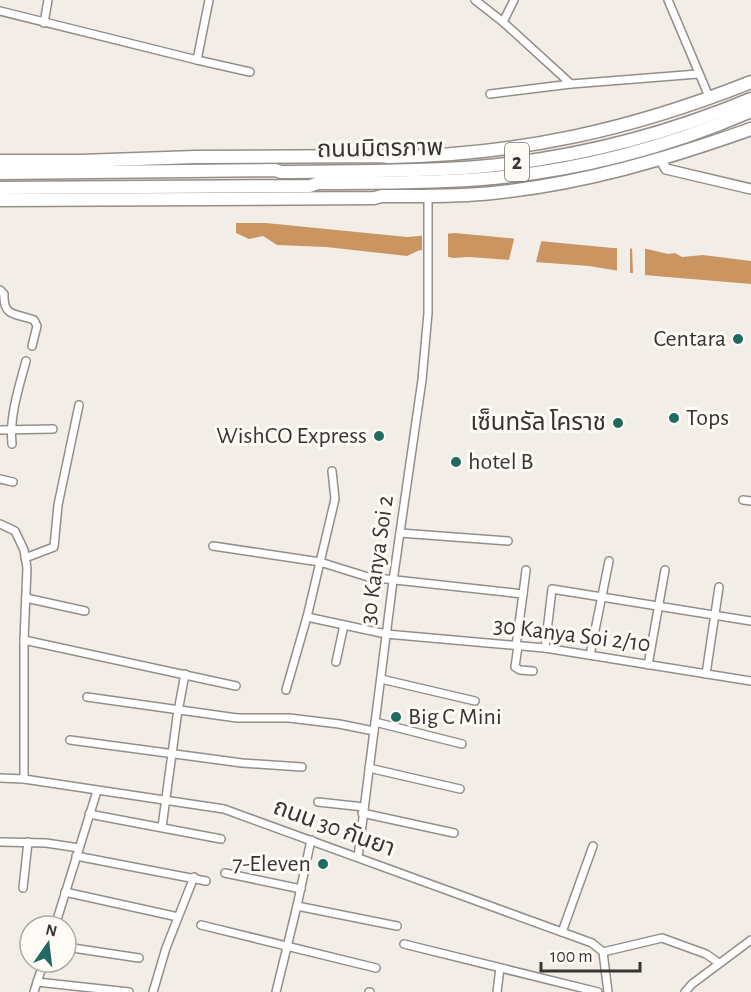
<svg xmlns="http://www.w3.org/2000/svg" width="751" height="992" font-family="'Alegreya Sans','Noto Sans Thai',sans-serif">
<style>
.water{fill:#cb9562}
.pier{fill:#f3ede7}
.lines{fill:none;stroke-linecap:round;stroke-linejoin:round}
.street-casing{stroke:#948e89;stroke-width:10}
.secondary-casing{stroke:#948e89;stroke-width:12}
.highway-casing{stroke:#948e89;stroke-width:15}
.street{stroke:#fff;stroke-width:7}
.secondary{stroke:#fff;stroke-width:9}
.highway{stroke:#fff;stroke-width:12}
.poi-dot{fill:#216a62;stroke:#fefbf7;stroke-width:2}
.labels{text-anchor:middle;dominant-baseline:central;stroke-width:6;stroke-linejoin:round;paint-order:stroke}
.shield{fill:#fefbf7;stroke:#73706d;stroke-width:1.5}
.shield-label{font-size:22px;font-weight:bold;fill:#373532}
.street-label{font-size:24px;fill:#373532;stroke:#fefbf7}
.poi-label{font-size:24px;fill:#373532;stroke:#fefbf7;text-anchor:end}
</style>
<rect width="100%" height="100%" fill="#f3ede7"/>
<!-- water -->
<path class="water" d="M236 223H266L407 237 455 233 613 248 647 249 668 254 675 253 682 257 703 255 751 261V284L644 275 589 266 469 257 453 258 420 250 407 256 326 247 277 245 263 236 249 239 236 233Z"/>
<!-- pier -->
<g class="pier">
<path d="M448 230V260L422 254V233Z"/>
<path d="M515 235 542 238 535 266 508 264Z"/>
<path d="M617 245H630V275L617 274Z"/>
<path d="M632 245 645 246V276H633Z"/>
</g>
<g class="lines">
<!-- street casing -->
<g class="street-casing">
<g id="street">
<path d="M475 0 503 22 571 84 698 74"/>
<path d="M668 0 710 99"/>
<path d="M0 11 197 60 209 0"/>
<path d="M503 22 514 0"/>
<path d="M44 23 48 0"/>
<path d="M197 60 250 72"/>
<path d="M490 94 571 84"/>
<path d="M0 290 4 294C3 317 15 313 34 320L37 326 32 346"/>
<path d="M0 430 53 429"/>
<path d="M12 444C9 417 19 387 26 361"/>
<path d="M0 479 13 482"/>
<path d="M743 500 751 501"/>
<path d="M0 524 15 531 24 550 27 568 24 640V779"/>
<path d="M400 533 508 541"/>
<path d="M213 546 320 562 368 577 523 594 516 646"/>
<path d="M25 558 54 547 58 505 79 405"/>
<path d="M523 594 526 570"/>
<path d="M26 598 85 611"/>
<path d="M307 617 386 634 545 648 751 681"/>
<path d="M24 640 236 686"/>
<path d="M518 646 515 667 520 670 533 671"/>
<path d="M545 648 552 589 751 621"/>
<path d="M590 655 609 561"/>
<path d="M336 662 344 625"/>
<path d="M648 665 665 570"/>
<path d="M706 674 719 587"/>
<path d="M381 679 475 701"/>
<path d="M286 690 307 617 335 499 332 471"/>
<path d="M87 697 237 718H289L339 724 374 731"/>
<path d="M375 722 462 744"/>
<path d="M70 740 242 763 302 767"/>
<path d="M369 768 460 789"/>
<path d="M0 778 24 779 224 809 592 943 603 952 608 992"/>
<path d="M318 802 364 807"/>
<path d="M362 813 454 833"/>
<path d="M89 814 221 839"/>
<path d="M162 827 177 717 185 674"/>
<path d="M0 842 46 843 79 848"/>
<path d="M76 856 206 881"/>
<path d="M358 857 393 581 422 380 428 313V196"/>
<path d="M225 873 301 889"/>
<path d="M23 888 28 842"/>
<path d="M65 892 178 917"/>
<path d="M297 906 397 926"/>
<path d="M201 925 376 968"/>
<path d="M55 926 97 791"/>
<path d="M562 932 593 846"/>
<path d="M404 944 598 992"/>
<path d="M66 947 139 958"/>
<path d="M603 952 662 938 706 954 719 963"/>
<path d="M44 962 37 982 129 992"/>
<path d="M34 992 37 982"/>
<path d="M153 992 166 948 194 877"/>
<path d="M276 992 297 906 311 840"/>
<path d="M369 992H370"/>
<path d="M497 992 500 968"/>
<path d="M685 992 692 984 751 940"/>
</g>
</g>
<!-- secondary casing -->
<g class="secondary-casing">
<path id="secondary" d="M661 160 666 169 751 189"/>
</g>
<!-- highway casing -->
<g class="highway-casing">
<g id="highway">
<path d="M0 161H81L195 157 383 156 388 157C517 155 631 130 751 82"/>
<path d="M0 173 275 170 281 172C346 171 412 172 477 167 570 159 665 135 751 99"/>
<path d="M0 188 310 186 318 183C373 183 428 183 482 179 573 172 667 148 751 111"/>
<path d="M0 200 374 198 382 196C419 196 456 197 492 193 582 184 667 159 751 129"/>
</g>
</g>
<!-- street -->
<use href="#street" class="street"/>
<!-- secondary -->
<use href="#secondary" class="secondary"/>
<!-- highway -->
<use href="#highway" class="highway"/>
</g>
<!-- markers -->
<g class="poi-dot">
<circle cx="738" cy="339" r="6"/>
<circle cx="674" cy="418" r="6"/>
<circle cx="618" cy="423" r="6"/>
<circle cx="379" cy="436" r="6"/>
<circle cx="456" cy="462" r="6"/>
<circle cx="396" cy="717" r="6"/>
<circle cx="323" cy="864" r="6"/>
</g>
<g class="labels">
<!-- shield labels -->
<rect class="shield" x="505" y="143" width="24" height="38" rx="4.5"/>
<g class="shield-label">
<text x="517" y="162">2</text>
</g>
<!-- street labels -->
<g class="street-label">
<text transform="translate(380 149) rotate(-1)">ถนนมิตรภาพ</text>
<text transform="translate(377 560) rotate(-82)">30 Kanya Soi 2</text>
<text transform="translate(572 635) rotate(7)">30 Kanya Soi 2/10</text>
<text transform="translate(334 828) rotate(20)">ถนน 30 กันยา</text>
</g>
<!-- poi labels -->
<g class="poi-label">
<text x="726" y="339">Centara</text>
<text x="686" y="418" text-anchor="start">Tops</text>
<text x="606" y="423">เซ็นทรัล โคราช</text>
<text x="367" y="436">WishCO Express</text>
<text x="468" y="462" text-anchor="start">hotel B</text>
<text x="408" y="717" text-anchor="start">Big C Mini</text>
<text x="311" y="864">7-Eleven</text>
</g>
</g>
<!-- north arrow -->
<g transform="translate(48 944) rotate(14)"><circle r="28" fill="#fefbf7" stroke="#aeaca8" stroke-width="1.5"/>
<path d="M0-4.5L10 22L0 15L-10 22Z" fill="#216a62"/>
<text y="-9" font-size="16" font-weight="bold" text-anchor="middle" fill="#373532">N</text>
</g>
<!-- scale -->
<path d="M541 962v9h99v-9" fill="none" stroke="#373532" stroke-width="3"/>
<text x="550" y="962" font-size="18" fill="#373532" stroke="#fefbf7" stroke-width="4.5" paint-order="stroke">100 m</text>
</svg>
